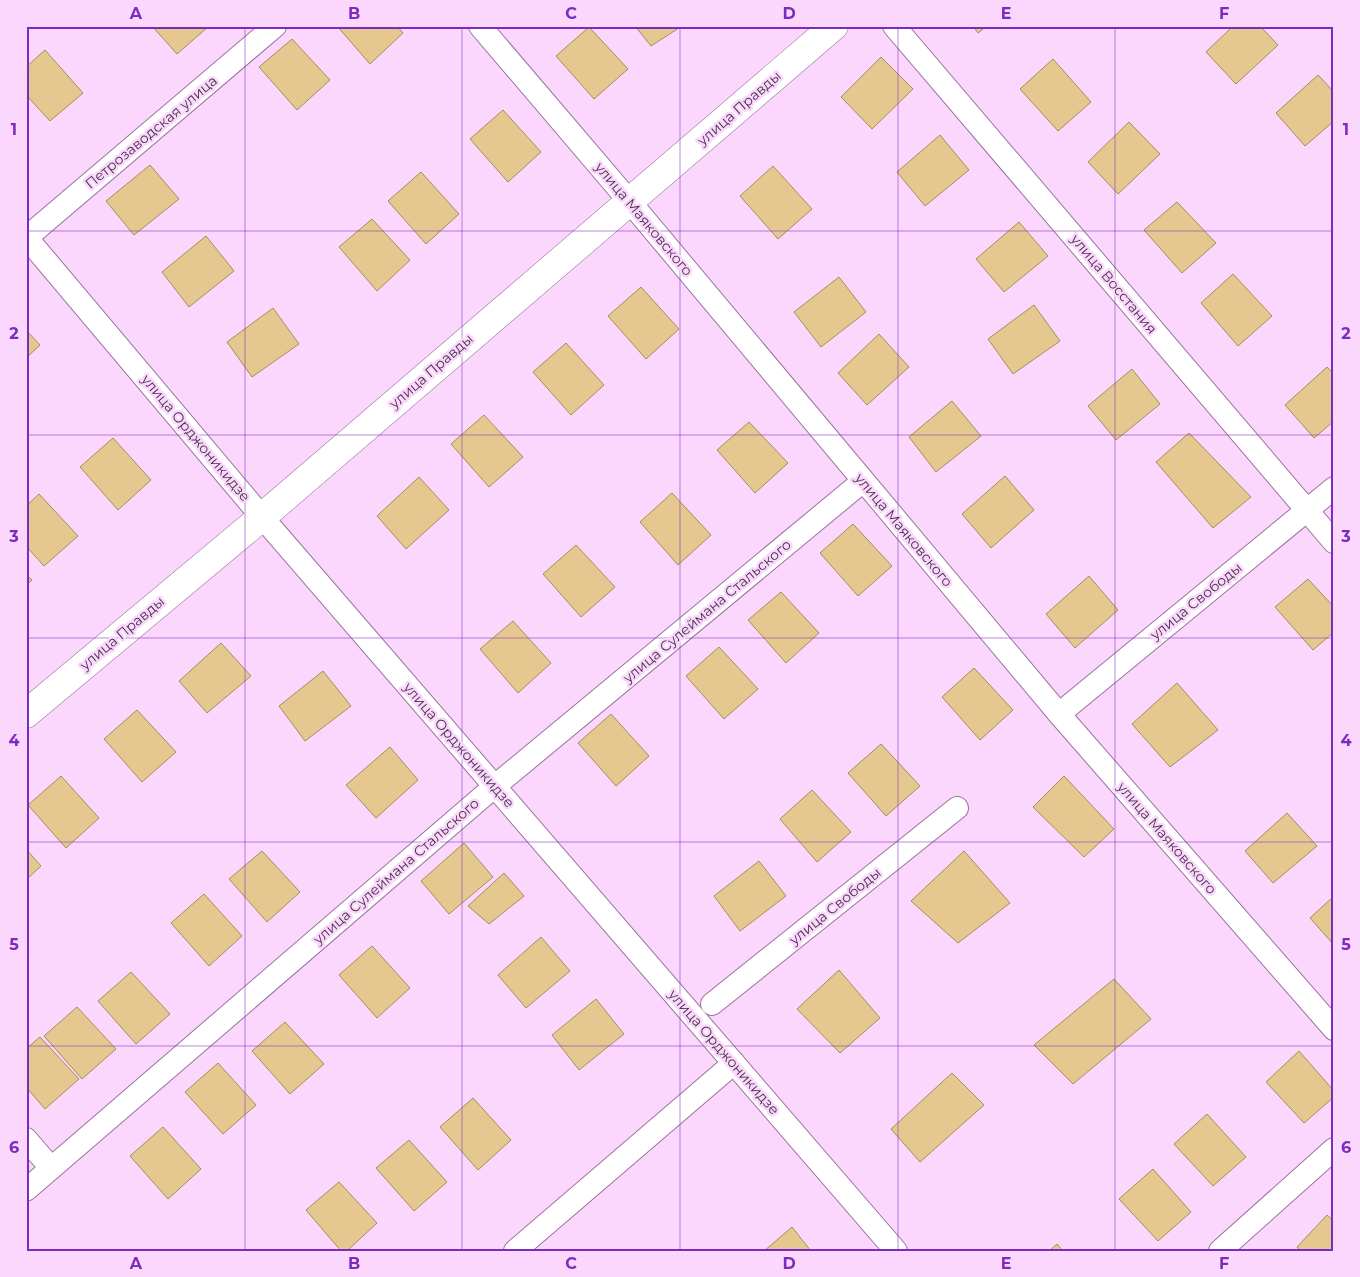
<svg xmlns="http://www.w3.org/2000/svg" width="1360" height="1277" font-family="Montserrat,sans-serif">
<style>
.building{fill:#e5c88f;stroke:#a88d55}
.lines{fill:none;stroke-linecap:round;stroke-linejoin:round}
.minor-casing{stroke:#9b729e;stroke-width:24}
.tertiary-casing{stroke:#9b729e;stroke-width:29}
.minor{stroke:#fff;stroke-width:22}
.tertiary{stroke:#fff;stroke-width:28}
.grid{fill:none;stroke:#7b2cbf;stroke-width:1;stroke-opacity:0.55}
.labels{text-anchor:middle;dominant-baseline:central;stroke-width:5;stroke-linejoin:round;paint-order:stroke}
.street-label{font-size:14px;fill:#473549;stroke:#fbd7fd}
.neatline{fill:none;stroke:#7b2cbf;stroke-width:2}
.grid-label{font-size:16px;text-anchor:middle;font-weight:bold;fill:#7b2cbf}
</style>
<rect width="100%" height="100%" fill="#fbd7fd"/>
<!-- building -->
<g class="building">
<path d="M152 26H209L177 54Z"/>
<path d="M337 26H397L403 33 370 64Z"/>
<path d="M635 26H682L651 46Z"/>
<path d="M973 26H987L978 33Z"/>
<path d="M1233 26H1260L1278 45 1236 84 1206 52Z"/>
<path d="M589 27 628 69 594 99 556 56Z"/>
<path d="M292 39 330 80 297 110 259 67Z"/>
<path d="M45 50 83 93 50 121 26 95V67Z"/>
<path d="M881 57 913 89 872 129 841 97Z"/>
<path d="M1053 59 1091 102 1058 131 1020 89Z"/>
<path d="M1318 75 1334 92V121L1305 146 1276 113Z"/>
<path d="M503 110 541 152 508 182 470 139Z"/>
<path d="M1129 122 1160 154 1118 194 1088 162Z"/>
<path d="M940 135 969 170 925 206 897 172Z"/>
<path d="M150 165 179 199 134 235 106 201Z"/>
<path d="M773 166 812 209 778 239 740 196Z"/>
<path d="M421 172 459 214 426 244 388 201Z"/>
<path d="M1177 202 1216 243 1182 273 1144 230Z"/>
<path d="M372 219 410 260 377 291 339 247Z"/>
<path d="M1019 222 1048 256 1004 292 976 259Z"/>
<path d="M206 236 234 271 189 307 162 272Z"/>
<path d="M1233 274 1272 316 1238 346 1201 303Z"/>
<path d="M839 277 866 312 821 347 794 312Z"/>
<path d="M641 287 679 329 646 359 608 316Z"/>
<path d="M1034 305 1060 341 1013 374 988 339Z"/>
<path d="M273 308 299 344 252 377 227 342Z"/>
<path d="M26 330 40 345 26 358Z"/>
<path d="M879 334 909 367 867 405 838 373Z"/>
<path d="M566 343 604 385 571 415 533 372Z"/>
<path d="M1327 367 1334 374V421L1314 438 1285 405Z"/>
<path d="M1132 369 1160 404 1116 440 1088 406Z"/>
<path d="M952 401 981 436 936 472 909 437Z"/>
<path d="M484 415 523 457 489 487 451 444Z"/>
<path d="M749 422 788 463 755 493 717 450Z"/>
<path d="M1189 433 1251 497 1213 528 1156 462Z"/>
<path d="M113 438 151 480 118 510 80 467Z"/>
<path d="M1005 476 1034 510 991 548 962 514Z"/>
<path d="M419 477 449 510 406 549 377 516Z"/>
<path d="M672 493 711 535 678 565 640 522Z"/>
<path d="M39 494 78 536 44 566 26 546V506Z"/>
<path d="M853 524 892 566 858 596 820 553Z"/>
<path d="M576 545 615 587 581 617 543 574Z"/>
<path d="M26 574 32 580 26 585Z"/>
<path d="M1089 576 1118 610 1075 648 1046 614Z"/>
<path d="M1308 579 1334 607V632L1313 650 1275 607Z"/>
<path d="M781 592 819 633 786 663 748 620Z"/>
<path d="M513 621 551 663 518 693 480 649Z"/>
<path d="M221 643 251 676 207 713 179 681Z"/>
<path d="M719 647 758 689 724 719 686 676Z"/>
<path d="M974 668 1013 710 980 740 942 697Z"/>
<path d="M323 671 351 706 305 741 279 706Z"/>
<path d="M1177 683 1218 730 1170 767 1132 724Z"/>
<path d="M137 710 176 752 142 782 104 739Z"/>
<path d="M611 714 649 756 616 786 578 743Z"/>
<path d="M881 744 920 786 886 816 848 773Z"/>
<path d="M390 747 418 780 376 818 346 785Z"/>
<path d="M61 776 99 818 66 848 28 805Z"/>
<path d="M1064 776 1114 829 1084 857 1033 807Z"/>
<path d="M812 790 851 832 817 862 780 819Z"/>
<path d="M1287 813 1317 846 1273 883 1245 851Z"/>
<path d="M464 843 493 877 449 914 421 881Z"/>
<path d="M26 849 41 866 26 880Z"/>
<path d="M262 851 300 892 267 922 229 879Z"/>
<path d="M964 851 1010 903 958 943 911 901Z"/>
<path d="M759 861 786 896 740 931 714 896Z"/>
<path d="M504 873 524 896 489 924 468 906Z"/>
<path d="M204 894 242 936 209 966 171 923Z"/>
<path d="M1334 896V945L1310 918Z"/>
<path d="M541 937 570 971 526 1008 498 975Z"/>
<path d="M372 946 410 988 377 1018 339 975Z"/>
<path d="M839 970 880 1018 840 1053 797 1009Z"/>
<path d="M131 972 170 1014 136 1044 98 1001Z"/>
<path d="M1114 979 1151 1019 1073 1084 1034 1045Z"/>
<path d="M596 999 624 1034 579 1070 552 1035Z"/>
<path d="M77 1007 116 1049 82 1079 44 1036Z"/>
<path d="M285 1022 324 1064 290 1094 252 1051Z"/>
<path d="M40 1037 79 1079 45 1109 26 1087V1049Z"/>
<path d="M1299 1051 1334 1091V1097L1304 1123 1266 1082Z"/>
<path d="M218 1063 256 1105 223 1134 185 1092Z"/>
<path d="M952 1073 984 1105 920 1162 891 1129Z"/>
<path d="M473 1098 511 1140 478 1170 440 1127Z"/>
<path d="M1207 1114 1246 1157 1213 1186 1174 1144Z"/>
<path d="M163 1127 201 1169 168 1199 130 1156Z"/>
<path d="M409 1140 447 1182 414 1211 376 1168Z"/>
<path d="M1153 1169 1191 1212 1158 1241 1119 1199Z"/>
<path d="M339 1182 377 1223 347 1251H341L306 1210Z"/>
<path d="M1327 1215 1334 1221V1251H1300L1297 1247Z"/>
<path d="M792 1227 811 1251H764Z"/>
<path d="M1057 1244 1063 1251H1049Z"/>
</g>
<g class="lines">
<!-- minor casing -->
<g class="minor-casing">
<g id="minor">
<path d="M480 26 630 202 1059 714 1334 1029"/>
<path d="M894 26 1334 542"/>
<path d="M26 237 262 517 896 1251"/>
<path d="M26 238 275 26"/>
<path d="M1059 714 1334 488"/>
<path d="M712 1004 957 808"/>
<path d="M26 1139 51 1168"/>
<path d="M26 1190 495 786 863 481"/>
<path d="M515 1251 734 1063"/>
<path d="M1220 1251 1334 1149"/>
</g>
</g>
<!-- tertiary casing -->
<g class="tertiary-casing">
<path id="tertiary" d="M26 714 262 517 834 26"/>
</g>
<!-- minor -->
<use href="#minor" class="minor"/>
<!-- tertiary -->
<use href="#tertiary" class="tertiary"/>
</g>
<!-- grid -->
<path class="grid" d="M245 26V1251M462 26V1251M680 26V1251M898 26V1251M1115 26V1251M26 231H1334M26 435H1334M26 638H1334M26 842H1334M26 1046H1334"/>
<g class="labels">
<!-- street labels -->
<g class="street-label">
<text transform="translate(739 108) rotate(-41)">улица Правды</text>
<text transform="translate(151 132) rotate(-40)">Петрозаводская улица</text>
<text transform="translate(644 219) rotate(50)">улица Маяковского</text>
<text transform="translate(1114 284) rotate(50)">улица Восстания</text>
<text transform="translate(431 371) rotate(-41)">улица Правды</text>
<text transform="translate(196 438) rotate(50)">улица Орджоникидзе</text>
<text transform="translate(904 530) rotate(50)">улица Маяковского</text>
<text transform="translate(1196 601) rotate(-39)">улица Свободы</text>
<text transform="translate(707 611) rotate(-40)">улица Сулеймана Стальского</text>
<text transform="translate(122 633) rotate(-40)">улица Правды</text>
<text transform="translate(459 745) rotate(49)">улица Орджоникидзе</text>
<text transform="translate(1167 838) rotate(49)">улица Маяковского</text>
<text transform="translate(396 871) rotate(-41)">улица Сулеймана Стальского</text>
<text transform="translate(835 906) rotate(-39)">улица Свободы</text>
<text transform="translate(724 1052) rotate(49)">улица Орджоникидзе</text>
</g>
</g>
<!-- border -->
<rect width="1360" height="1277" fill="none" stroke="#fbd7fd" stroke-width="55"/>
<rect x="28" y="28" width="1304" height="1222" class="neatline"/>
<g class="grid-label">
<text x="136" y="19">A</text>
<text x="354" y="19">B</text>
<text x="571" y="19">C</text>
<text x="789" y="19">D</text>
<text x="1006" y="19">E</text>
<text x="1224" y="19">F</text>
<text x="14" y="135">1</text>
<text x="1346" y="135">1</text>
<text x="14" y="339">2</text>
<text x="1346" y="339">2</text>
<text x="14" y="542">3</text>
<text x="1346" y="542">3</text>
<text x="14" y="746">4</text>
<text x="1346" y="746">4</text>
<text x="14" y="950">5</text>
<text x="1346" y="950">5</text>
<text x="14" y="1153">6</text>
<text x="1346" y="1153">6</text>
<text x="136" y="1269">A</text>
<text x="354" y="1269">B</text>
<text x="571" y="1269">C</text>
<text x="789" y="1269">D</text>
<text x="1006" y="1269">E</text>
<text x="1224" y="1269">F</text>
</g>
</svg>
